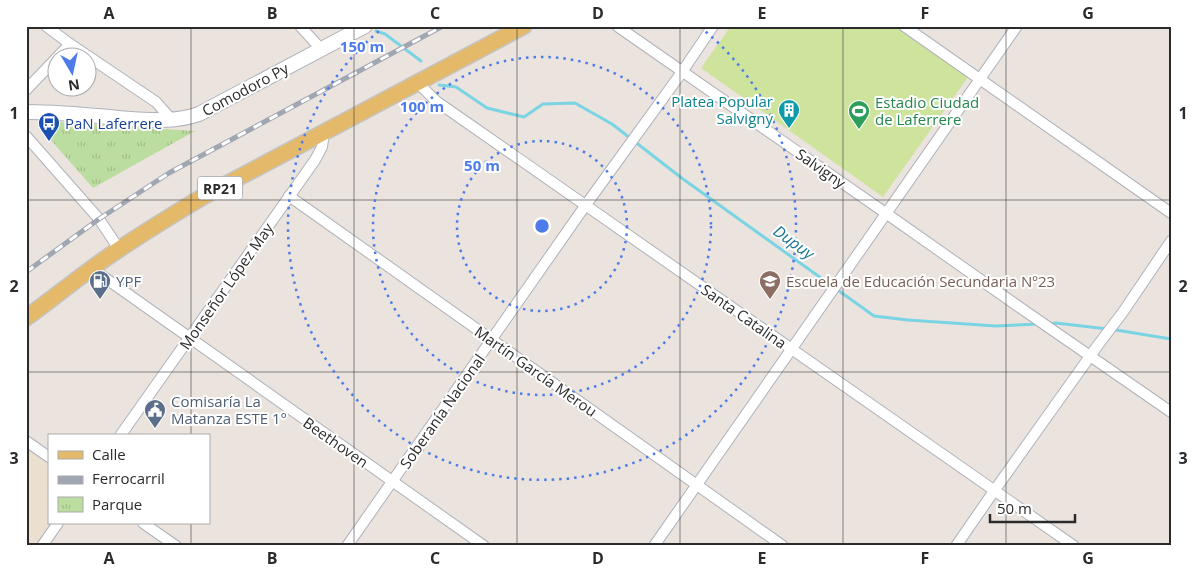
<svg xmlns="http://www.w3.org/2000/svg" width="1197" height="572" font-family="'Open Sans',sans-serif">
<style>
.education{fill:#ebdfcf}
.park{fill:url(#park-tufts)}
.pitch{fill:#cee39c}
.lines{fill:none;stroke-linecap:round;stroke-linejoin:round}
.stream{stroke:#7ad4e4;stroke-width:3}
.street-casing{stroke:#afb2ba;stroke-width:12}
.secondary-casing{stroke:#afb2ba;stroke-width:16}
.primary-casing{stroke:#c4c4c4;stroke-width:18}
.street{stroke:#fff;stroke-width:10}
.secondary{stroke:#fff;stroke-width:14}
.primary{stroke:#e4ba6a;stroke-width:15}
.rail-casing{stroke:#a1a6b3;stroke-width:5}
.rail{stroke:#fff;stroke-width:3;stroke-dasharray:9;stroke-linecap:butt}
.grid{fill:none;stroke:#2b2b2b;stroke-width:1;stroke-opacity:0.55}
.ring{fill:none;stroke:#4d7cea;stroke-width:2.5;stroke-dasharray:2.5 5}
.labels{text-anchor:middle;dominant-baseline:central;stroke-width:4;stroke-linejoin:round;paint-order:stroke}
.shield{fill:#fff;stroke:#6b6b6b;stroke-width:1}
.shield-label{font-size:14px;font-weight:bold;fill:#2b2b2b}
.street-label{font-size:15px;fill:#2b2b2b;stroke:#fff}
.culture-label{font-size:15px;fill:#0d838f;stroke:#fff;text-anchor:end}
.leisure-label{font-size:15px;fill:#27864d;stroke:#fff;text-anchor:start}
.transit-label{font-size:15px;fill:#164399;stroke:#fff;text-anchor:start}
.service-label{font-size:15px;fill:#4e5e75;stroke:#fff;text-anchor:start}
.education-label{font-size:15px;fill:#785e54;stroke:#fff;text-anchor:start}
.water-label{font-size:16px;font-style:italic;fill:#197590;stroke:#fff}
.centre{fill:#4d7cea;stroke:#fff;stroke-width:2.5}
.ring-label{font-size:15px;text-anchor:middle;font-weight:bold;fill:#4d7cea;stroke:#fff;stroke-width:4;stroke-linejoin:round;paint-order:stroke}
.neatline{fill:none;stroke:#2b2b2b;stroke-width:2}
.grid-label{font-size:16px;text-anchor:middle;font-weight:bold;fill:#2b2b2b}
</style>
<defs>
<pattern id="park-tufts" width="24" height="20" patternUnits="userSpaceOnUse" patternTransform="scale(1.25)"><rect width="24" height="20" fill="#bcdda0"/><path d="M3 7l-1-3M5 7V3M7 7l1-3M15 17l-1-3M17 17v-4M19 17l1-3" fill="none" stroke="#a2be8a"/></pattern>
</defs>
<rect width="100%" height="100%" fill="#ebe4de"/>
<!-- education -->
<path class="education" d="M26 447 49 462V523H54L37 546H26Z"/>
<!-- park -->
<path class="park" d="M42 121 195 131 93 188 41 129Z"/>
<!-- pitch -->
<path class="pitch" d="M731 26H895L968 77 883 197 701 68Z"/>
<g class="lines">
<!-- stream -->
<g class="stream">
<path d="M376 31 385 34 421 61"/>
<path d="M439 85 456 87 487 108 524 117 543 104 575 103 612 124 683 179 874 316 908 320 996 326 1039 324"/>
<path d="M1048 324 1056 323 1116 330 1171 339"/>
</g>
<!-- street casing -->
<g class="street-casing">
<g id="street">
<path d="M46 26 70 44 156 102 171 119"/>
<path d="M300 26 321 49"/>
<path d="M617 26 887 214 1025 311 1171 412"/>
<path d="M904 26 1171 213"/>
<path d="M417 82 436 101 1074 546"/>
<path d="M26 90 70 44"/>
<path d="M26 136 99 219 119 249"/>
<path d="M289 196 783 546"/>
<path d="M91 268 484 546"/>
<path d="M120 436 315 160 322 147 324 132"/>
<path d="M26 441 49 457"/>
<path d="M143 523 176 546"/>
<path d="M42 546 58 523"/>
<path d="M347 546 585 206 682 72 713 26"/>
<path d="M654 546 1017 26"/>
<path d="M956 546 994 491 1098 345 1123 312 1171 241"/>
</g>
</g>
<!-- secondary casing -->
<g class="secondary-casing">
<path id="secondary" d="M26 112C57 112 88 115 119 118 145 120 174 123 199 114L365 26"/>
</g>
<!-- primary casing -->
<g class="primary-casing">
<path id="primary" d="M26 318C48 302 69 285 91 269 127 242 166 219 204 196L524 26"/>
</g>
<!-- street -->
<use href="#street" class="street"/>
<!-- secondary -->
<use href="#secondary" class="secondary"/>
<!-- primary -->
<use href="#primary" class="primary"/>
<!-- rail casing -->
<g class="rail-casing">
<path id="rail" d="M26 272 99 219 169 173 443 26"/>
</g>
<!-- rail -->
<use href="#rail" class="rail"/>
</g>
<!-- grid -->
<path class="grid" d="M191 26V436M354 26V546M517 26V546M680 26V546M843 26V546M1006 26V546M26 200H1171M26 372H1171M191 523V546"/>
<!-- distance rings -->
<g class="ring">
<circle cx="542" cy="226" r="85"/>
<circle cx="542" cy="226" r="169"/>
<path d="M700 27A254 254 0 1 1 384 27"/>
</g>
<!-- icons -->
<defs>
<g id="building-pin" transform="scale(1.125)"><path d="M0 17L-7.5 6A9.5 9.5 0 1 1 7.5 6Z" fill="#0f9aa8" stroke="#fff"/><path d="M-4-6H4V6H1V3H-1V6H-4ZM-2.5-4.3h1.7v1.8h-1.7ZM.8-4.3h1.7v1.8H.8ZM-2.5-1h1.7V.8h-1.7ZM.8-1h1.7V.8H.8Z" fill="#fff"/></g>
<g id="stadium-pin" transform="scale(1.125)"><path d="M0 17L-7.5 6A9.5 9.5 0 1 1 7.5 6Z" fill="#2e9e5b" stroke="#fff"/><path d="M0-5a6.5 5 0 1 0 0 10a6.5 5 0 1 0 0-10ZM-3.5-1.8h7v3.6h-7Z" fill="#fff"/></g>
<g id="bus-pin" transform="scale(1.125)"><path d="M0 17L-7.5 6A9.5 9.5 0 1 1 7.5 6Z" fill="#1a4fb4" stroke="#fff"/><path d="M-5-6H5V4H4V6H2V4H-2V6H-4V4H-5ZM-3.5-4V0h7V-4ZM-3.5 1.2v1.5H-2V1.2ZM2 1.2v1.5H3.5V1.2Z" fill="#fff"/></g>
<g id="fuel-pin" transform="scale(1.125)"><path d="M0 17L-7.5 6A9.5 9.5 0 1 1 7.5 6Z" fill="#5c6f8a" stroke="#fff"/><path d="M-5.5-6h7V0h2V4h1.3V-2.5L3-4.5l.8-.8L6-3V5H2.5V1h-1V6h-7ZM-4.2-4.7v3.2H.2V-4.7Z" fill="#fff"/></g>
<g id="school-pin" transform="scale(1.125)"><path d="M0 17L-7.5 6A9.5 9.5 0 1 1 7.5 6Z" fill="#8d6e63" stroke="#fff"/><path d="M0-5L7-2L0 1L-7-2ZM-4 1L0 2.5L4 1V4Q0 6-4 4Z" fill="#fff"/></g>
<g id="civic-pin" transform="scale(1.125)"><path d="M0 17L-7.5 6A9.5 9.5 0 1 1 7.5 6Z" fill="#5c6f8a" stroke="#fff"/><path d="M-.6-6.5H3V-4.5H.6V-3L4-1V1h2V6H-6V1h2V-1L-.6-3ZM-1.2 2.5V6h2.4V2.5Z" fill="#fff"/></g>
</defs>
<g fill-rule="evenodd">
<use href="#building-pin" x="789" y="110"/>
<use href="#stadium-pin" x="859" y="111"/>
<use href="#bus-pin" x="49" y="123"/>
<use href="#fuel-pin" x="100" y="281"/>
<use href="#school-pin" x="770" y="281"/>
<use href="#civic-pin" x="155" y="410"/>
</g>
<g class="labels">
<!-- shield labels -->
<rect class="shield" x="197.5" y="176.5" width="45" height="23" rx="4"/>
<g class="shield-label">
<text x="220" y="188">RP21</text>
</g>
<!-- street labels -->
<g class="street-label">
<text transform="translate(245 89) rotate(-28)">Comodoro Py</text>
<text transform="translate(821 168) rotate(35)">Salvigny</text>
<text transform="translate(226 286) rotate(-55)">Monseñor López May</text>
<text transform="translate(744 316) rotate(35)">Santa Catalina</text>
<text transform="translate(536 371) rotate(35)">Martín García Merou</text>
<text transform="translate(442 411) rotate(-55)">Soberanía Nacional</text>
<text transform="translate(336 442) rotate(35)">Beethoven</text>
</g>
<!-- culture labels -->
<g class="culture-label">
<text x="773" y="101">Platea Popular<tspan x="773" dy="17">Salvigny</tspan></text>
</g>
<!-- leisure labels -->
<g class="leisure-label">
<text x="875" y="102">Estadio Ciudad<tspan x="875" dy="17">de Laferrere</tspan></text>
</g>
<!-- transit labels -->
<g class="transit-label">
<text x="65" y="123">PaN Laferrere</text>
</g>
<!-- service labels -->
<g class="service-label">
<text x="116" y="281">YPF</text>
<text x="171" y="401">Comisaría La<tspan x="171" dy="17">Matanza ESTE 1°</tspan></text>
</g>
<!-- education labels -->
<g class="education-label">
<text x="786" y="281">Escuela de Educación Secundaria Nº23</text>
</g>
<!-- water labels -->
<g class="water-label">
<text transform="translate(794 242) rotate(36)">Dupuy</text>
</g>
</g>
<circle cx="542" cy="226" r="8" class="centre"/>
<g class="ring-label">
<text x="362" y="52">150 m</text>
<text x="422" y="112">100 m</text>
<text x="482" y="171">50 m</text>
</g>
<!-- border -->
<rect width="1197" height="572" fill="none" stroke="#ffffff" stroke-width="55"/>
<!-- legend -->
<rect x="48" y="434" width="162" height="90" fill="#ffffff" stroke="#aaaaaa"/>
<rect x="58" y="451" width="25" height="8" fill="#e4ba6a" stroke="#aaaaaa"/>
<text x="92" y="460" font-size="15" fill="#2b2b2b">Calle</text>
<rect x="58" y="476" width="25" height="8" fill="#a1a6b3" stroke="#aaaaaa"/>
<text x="92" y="484" font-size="15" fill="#2b2b2b">Ferrocarril</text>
<rect x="58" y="497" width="25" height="15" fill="url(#park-tufts)" stroke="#aaaaaa"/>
<text x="92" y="510" font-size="15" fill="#2b2b2b">Parque</text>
<!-- north arrow -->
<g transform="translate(72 72) rotate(171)"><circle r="24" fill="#ffffff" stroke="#aaaaaa"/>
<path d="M0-4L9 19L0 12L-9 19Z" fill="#4d7cea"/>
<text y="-8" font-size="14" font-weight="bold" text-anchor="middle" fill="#2b2b2b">N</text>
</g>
<!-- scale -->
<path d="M990 514v8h85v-8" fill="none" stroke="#2b2b2b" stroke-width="2.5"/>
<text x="997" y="514" font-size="15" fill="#2b2b2b" stroke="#ffffff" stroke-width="4" paint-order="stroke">50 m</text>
<rect x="28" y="28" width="1142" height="516" class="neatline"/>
<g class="grid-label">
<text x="109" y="19">A</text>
<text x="272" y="19">B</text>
<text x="435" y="19">C</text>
<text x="598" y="19">D</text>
<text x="762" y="19">E</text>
<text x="925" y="19">F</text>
<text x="1088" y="19">G</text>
<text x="14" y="119">1</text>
<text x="1183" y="119">1</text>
<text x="14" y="292">2</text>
<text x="1183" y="292">2</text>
<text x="14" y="464">3</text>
<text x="1183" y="464">3</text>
<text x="109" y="564">A</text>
<text x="272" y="564">B</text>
<text x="435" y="564">C</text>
<text x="598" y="564">D</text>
<text x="762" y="564">E</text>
<text x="925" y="564">F</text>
<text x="1088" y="564">G</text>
</g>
</svg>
